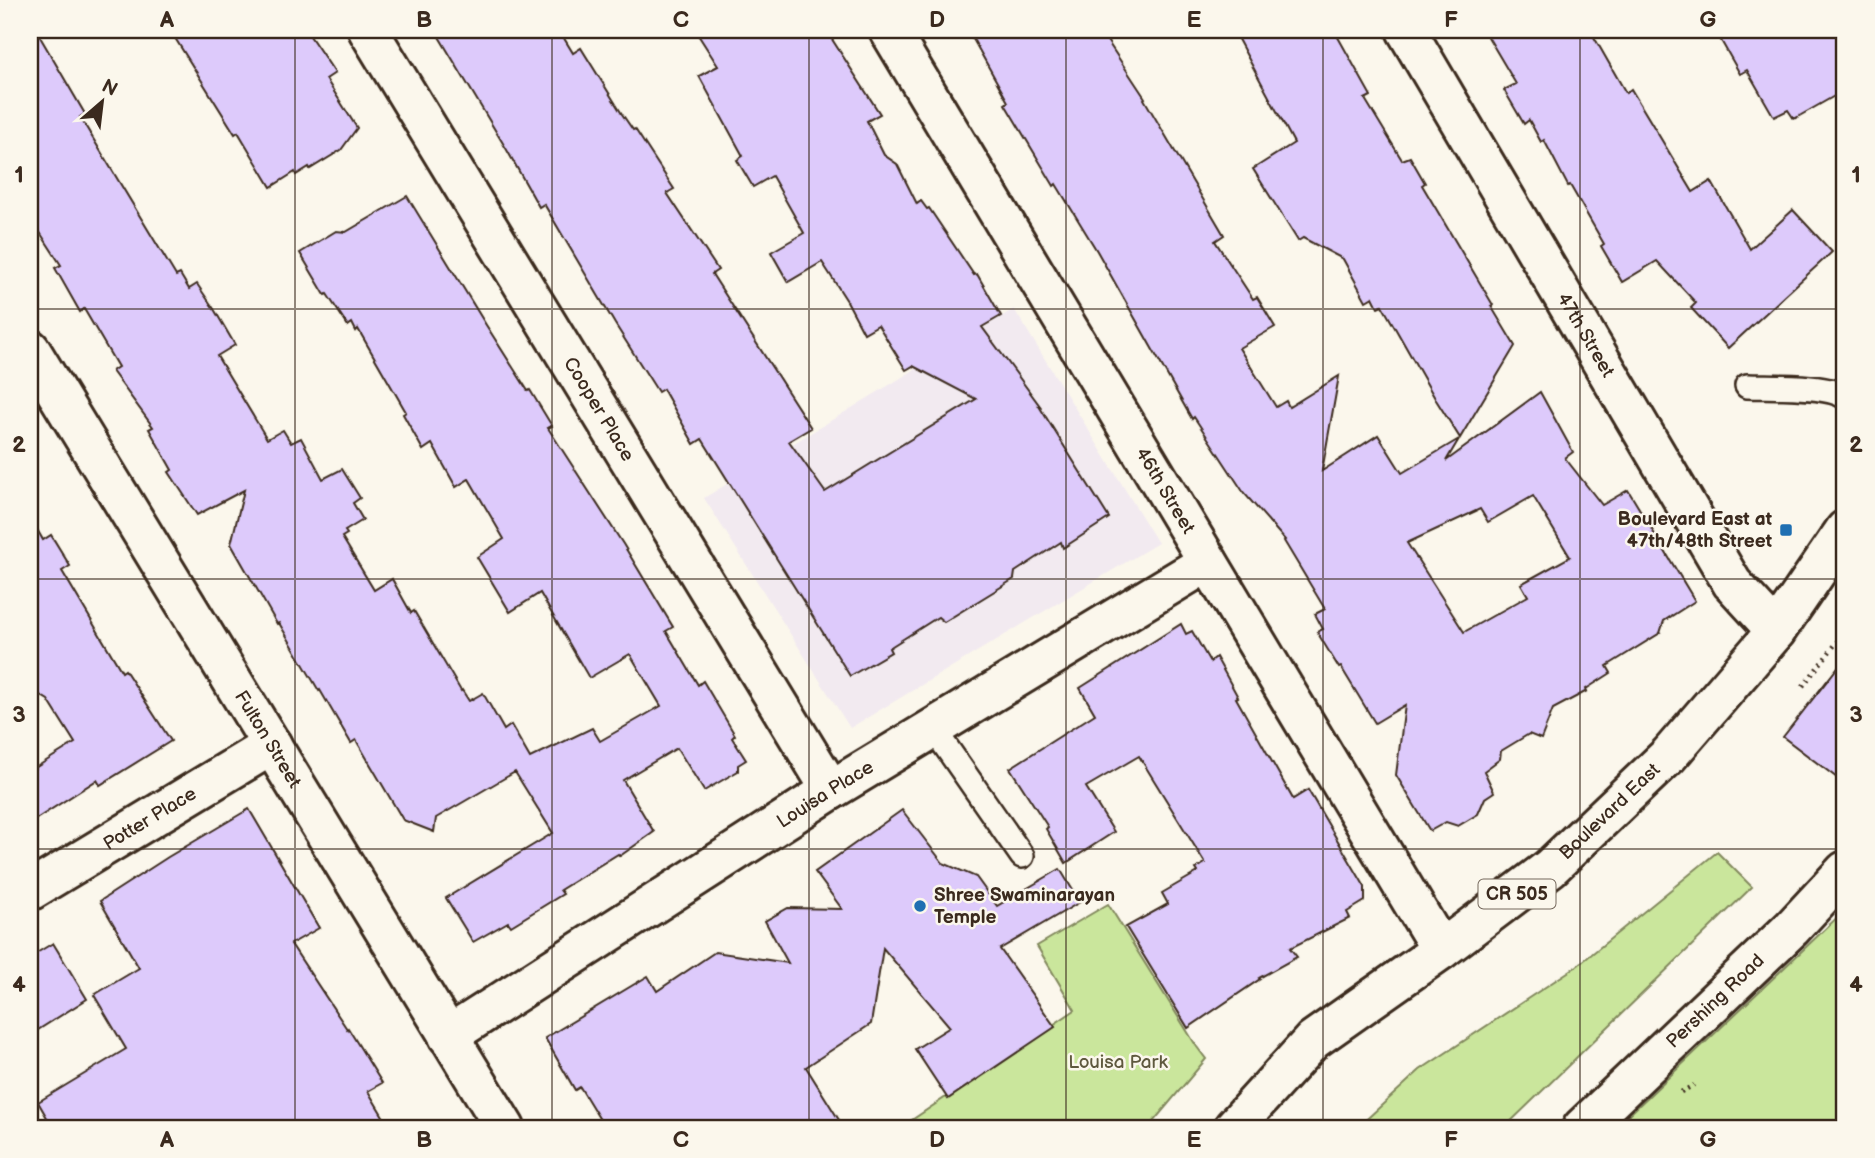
<svg xmlns="http://www.w3.org/2000/svg" width="1875" height="1158" font-family="'Balsamiq Sans',sans-serif">
<style>
.built{fill:#f2eaf0}
.green{fill:#cae69c;stroke:#82885d;stroke-width:2}
.building{fill:#ddcafb;stroke:#3b2a1e;stroke-width:2;fill-rule:evenodd}
.lines{fill:none;stroke-linecap:round;stroke-linejoin:round}
.lane-casing{stroke:#3b2a1e;stroke-width:28}
.street-casing{stroke:#3b2a1e;stroke-width:44}
.secondary-casing{stroke:#3b2a1e;stroke-width:44}
.primary-casing{stroke:#3b2a1e;stroke-width:44}
.path{stroke:#3b2a1e;stroke-width:4.5;stroke-dasharray:2 5;stroke-linecap:butt}
.lane{stroke:#fbf7ec;stroke-width:23}
.street{stroke:#fbf7ec;stroke-width:38}
.secondary{stroke:#fbf7ec;stroke-width:38}
.primary{stroke:#fbf7ec;stroke-width:38}
.grid{fill:none;stroke:#3b2a1e;stroke-width:2;stroke-opacity:0.55}
.poi-dot{fill:#1f6fb2;stroke:#fbf7ec;stroke-width:2.5}
.labels{text-anchor:middle;dominant-baseline:central;stroke-width:5;stroke-linejoin:round;paint-order:stroke}
.shield{fill:#fbf7ec;stroke:#75685c;stroke-width:2}
.shield-label{font-size:18px;font-weight:bold;fill:#3b2a1e}
.street-label{font-size:19px;fill:#3b2a1e;stroke:#fbf7ec}
.poi-label{font-size:19px;font-weight:bold;fill:#3b2a1e;stroke:#fbf7ec;text-anchor:end}
.park-label{font-size:19px;fill:#5f593e;stroke:#fbf7ec}
.neatline{fill:none;stroke:#3b2a1e;stroke-width:2.5}
.grid-label{font-size:23px;text-anchor:middle;font-weight:bold;fill:#3b2a1e}
</style>
<rect width="100%" height="100%" fill="#fbf7ec"/>
<filter id="ink" filterUnits="userSpaceOnUse"><feTurbulence type="fractalNoise" baseFrequency=".0143" numOctaves="2"/><feDisplacementMap in="SourceGraphic" scale="14" xChannelSelector="R" yChannelSelector="G"/><feConvolveMatrix kernelMatrix="1 2 1 2 8 2 1 2 1" color-interpolation-filters="sRGB"/></filter>
<g filter="url(#ink)">
<!-- built -->
<path class="built" d="M1014 309 1158 543 850 728 704 498Z"/>
<!-- green -->
<g class="green">
<path d="M1717 852 1752 887 1504 1128H1357L1420 1070 1577 966Z"/>
<path d="M1108 904 1197 1047 1206 1059 1148 1128H900L1075 1010 1037 946Z"/>
<path d="M1845 910V1128H1615Z"/>
</g>
<!-- building -->
<g class="building">
<path d="M30 30H36L85 114 80 117 176 276 180 274 189 289 197 284 214 309 235 345 217 356 267 439 283 430 291 443 301 438 323 479 342 469 360 498 353 503 363 520 345 531 347 534 342 537 374 590 392 579 411 613 414 611 461 691 462 690 469 701 483 693 504 730 511 725 530 758 592 728 600 741 661 706 630 654 589 678 540 593 510 612 477 557 504 539 469 479 456 487 432 444 423 450 403 414 406 412 358 329 356 331 352 323 348 326 327 294 325 295 300 253 336 231 346 232 407 196 486 325 528 391 530 390 552 426 548 428 623 544 673 627 666 631 698 685 703 681 735 735 732 738 746 760 738 765V771L704 791 677 748 623 780 654 832 620 856 618 854 560 890 563 894 511 926 508 922 473 942 446 898 553 833 515 772 436 818 434 832 403 820 356 740 351 743 320 690 319 691 279 623 277 624 231 544 244 490 197 515 169 472 172 470 149 429 153 427 112 371 118 367 84 309 80 312 55 268 61 265 30 217Z"/>
<path d="M170 30H306L335 73 326 79 357 128 341 150 310 169 309 167 296 175 295 172 271 187 238 132 235 134Z"/>
<path d="M435 30H559L573 53 581 48 622 114 633 130 635 129 674 189 667 193 718 270 712 274 811 428 789 441 825 492 976 399 913 366 906 370 878 325 864 333 847 301 822 262 788 282 771 252 804 233 772 176 753 187 737 160 743 156 699 76 718 66 695 30H826L880 114 867 121 884 155 897 164 917 204 921 201 927 209 929 208 974 275 977 274 1001 316 982 327 1040 406H1039L1109 518 1063 548 1061 542 1015 572 1014 579 944 622 938 617 889 648 891 652 850 676 702 439 694 444 663 389 658 392 615 324 544 204 539 207 507 150Z"/>
<path d="M968 30H1100L1145 98 1144 99 1224 235 1215 241 1253 299 1257 297 1275 327 1239 348 1276 407 1286 401 1289 407 1339 376 1322 471 1378 435 1402 473 1459 439 1446 461 1540 392 1573 452 1565 458 1602 505 1628 490 1695 601 1664 621 1660 633 1607 666 1611 673 1586 689 1587 691 1553 709 1541 739 1529 734 1501 751 1500 759 1484 771 1494 792 1485 798 1478 814 1458 826 1446 822 1430 831 1396 775 1405 705 1375 723 1341 667 1339 668 1317 632 1323 629 1315 614 1325 609 1284 541 1285 540 1244 493 1194 417 1192 419 1097 251 1056 184 1054 186 1005 104 1008 102ZM1533 496 1570 557 1521 584 1528 596 1464 632 1407 543 1480 509 1488 522Z"/>
<path d="M1233 30H1334L1371 96 1365 99 1402 160 1410 157 1425 183 1422 185 1493 305 1491 306 1515 346 1460 438 1436 400 1382 305 1378 307 1373 297 1366 301 1343 259 1303 238 1298 241 1253 169 1294 143Z"/>
<path d="M1484 30H1590L1626 93 1631 89 1693 192 1711 181 1750 249 1793 210 1832 252 1728 348 1691 308 1696 303 1657 261 1622 282 1601 246 1604 244 1570 185 1568 186 1544 140 1541 142 1529 120 1524 124 1504 90 1516 84Z"/>
<path d="M1715 30H1845V90L1794 119 1788 110 1774 117 1747 70 1740 74Z"/>
<path d="M30 517 43 540 51 535 70 566 62 571 122 672 125 670 171 741 100 785 97 780 30 823V771L75 743 48 700 35 692 30 682Z"/>
<path d="M1181 624 1186 634 1192 631 1210 662 1216 657 1238 697 1236 698 1293 799 1308 790 1365 887V901L1347 912 1350 918 1290 948 1297 957 1259 978 1260 979 1188 1028 1126 927 1168 904 1162 893 1198 872 1196 869 1205 863 1139 756 1086 787 1114 832 1066 863 1046 829 1048 827 1010 768 1095 714 1080 688Z"/>
<path d="M1845 658V784L1783 737Z"/>
<path d="M249 809 319 928 291 944 347 1029 348 1028 382 1083 368 1091 390 1128H53L38 1102 126 1049 94 995 139 968 100 901 168 857Z"/>
<path d="M902 810 943 863 976 877 997 906 1060 869 1080 902 1000 949 1055 1027 948 1099 915 1049 950 1027 883 948 871 1024 806 1067 844 1128H605L580 1087 575 1090 545 1038 648 976 657 991 715 952 788 963 765 921 788 908 842 909 815 872Z"/>
<path d="M53 943 87 999 30 1035V957Z"/>
</g>
<g class="lines">
<!-- lane casing -->
<g class="lane-casing">
<g id="lane">
<path d="M1747 386C1771 387 1827 384 1845 397"/>
<path d="M933 728 1022 856"/>
</g>
</g>
<!-- street casing -->
<g class="street-casing">
<g id="street">
<path id="s1" d="M368 30 831 790"/>
<path id="s2" d="M889 30 1441 950"/>
<path id="s3" d="M1406 30 1732 583 1776 631"/>
<path id="s4" d="M30 349 505 1128"/>
<path id="s5" d="M30 891 272 745"/>
<path id="s6" d="M448 1036 831 790 1208 562"/>
</g>
</g>
<!-- secondary casing -->
<g class="secondary-casing">
<g id="secondary">
<path id="s7" d="M1582 1128 1792 928 1845 871"/>
</g>
</g>
<!-- primary casing -->
<g class="primary-casing">
<g id="primary">
<path id="s8" d="M1233 1128 1313 1040 1441 950 1550 868 1669 755 1776 631 1845 530"/>
</g>
</g>
<!-- path -->
<g class="path">
<path d="M1803 686 1845 632"/>
<path d="M1681 1092 1694 1085"/>
</g>
<!-- lane -->
<use href="#lane" class="lane"/>
<!-- street -->
<use href="#street" class="street"/>
<!-- secondary -->
<use href="#secondary" class="secondary"/>
<!-- primary -->
<use href="#primary" class="primary"/>
</g>
</g>
<!-- grid -->
<path class="grid" d="M295 30V1128M552 30V1128M809 30V1128M1066 30V1128M1323 30V1128M1580 30V1128M30 309H1845M30 579H1845M30 849H1845"/>
<!-- markers -->
<g class="poi-dot">
<rect x="1779" y="523" width="14" height="14" rx="3.5"/>
<circle cx="920" cy="906" r="7"/>
</g>
<g class="labels">
<!-- shield labels -->
<rect class="shield" x="1478.5" y="879.5" width="77" height="29" rx="5"/>
<g class="shield-label">
<text x="1517" y="894">CR 505</text>
</g>
<!-- street labels -->
<g class="street-label">
<text stroke="none"><textPath href="#s3" startOffset="354">47th Street</textPath></text>
<text stroke="none"><textPath href="#s1" startOffset="444">Cooper Place</textPath></text>
<text stroke="none"><textPath href="#s2" startOffset="537">46th Street</textPath></text>
<text stroke="none"><textPath href="#s4" startOffset="457">Fulton Street</textPath></text>
<text stroke="none"><textPath href="#s6" startOffset="448">Louisa Place</textPath></text>
<text stroke="none"><textPath href="#s8" startOffset="494">Boulevard East</textPath></text>
<text stroke="none"><textPath href="#s5" startOffset="140">Potter Place</textPath></text>
<text stroke="none"><textPath href="#s7" startOffset="184">Pershing Road</textPath></text>
</g>
<!-- poi labels -->
<g class="poi-label">
<text x="1772" y="519">Boulevard East at<tspan x="1772" dy="22">47th/48th Street</tspan></text>
<text x="934" y="895" text-anchor="start">Shree Swaminarayan<tspan x="934" dy="22">Temple</tspan></text>
</g>
<!-- park labels -->
<g class="park-label">
<text x="1118" y="1062">Louisa Park</text>
</g>
</g>
<!-- margin -->
<rect width="1875" height="1158" fill="none" stroke="#fbf7ec" stroke-width="77"/>
<!-- north arrow -->
<g transform="translate(102 102) rotate(28)" stroke="#fbf7ec" stroke-width="5" paint-order="stroke">
<path d="M0-5L12 26L0 18L-12 26Z" fill="#3b2a1e"/>
<text y="-10" font-size="19" font-weight="bold" text-anchor="middle" fill="#3b2a1e">N</text>
</g>
<rect x="38" y="38" width="1798" height="1082" class="neatline"/>
<g class="grid-label">
<text x="167" y="27">A</text>
<text x="424" y="27">B</text>
<text x="681" y="27">C</text>
<text x="937" y="27">D</text>
<text x="1194" y="27">E</text>
<text x="1451" y="27">F</text>
<text x="1708" y="27">G</text>
<text x="19" y="182">1</text>
<text x="1856" y="182">1</text>
<text x="19" y="452">2</text>
<text x="1856" y="452">2</text>
<text x="19" y="722">3</text>
<text x="1856" y="722">3</text>
<text x="19" y="992">4</text>
<text x="1856" y="992">4</text>
<text x="167" y="1147">A</text>
<text x="424" y="1147">B</text>
<text x="681" y="1147">C</text>
<text x="937" y="1147">D</text>
<text x="1194" y="1147">E</text>
<text x="1451" y="1147">F</text>
<text x="1708" y="1147">G</text>
</g>
</svg>
